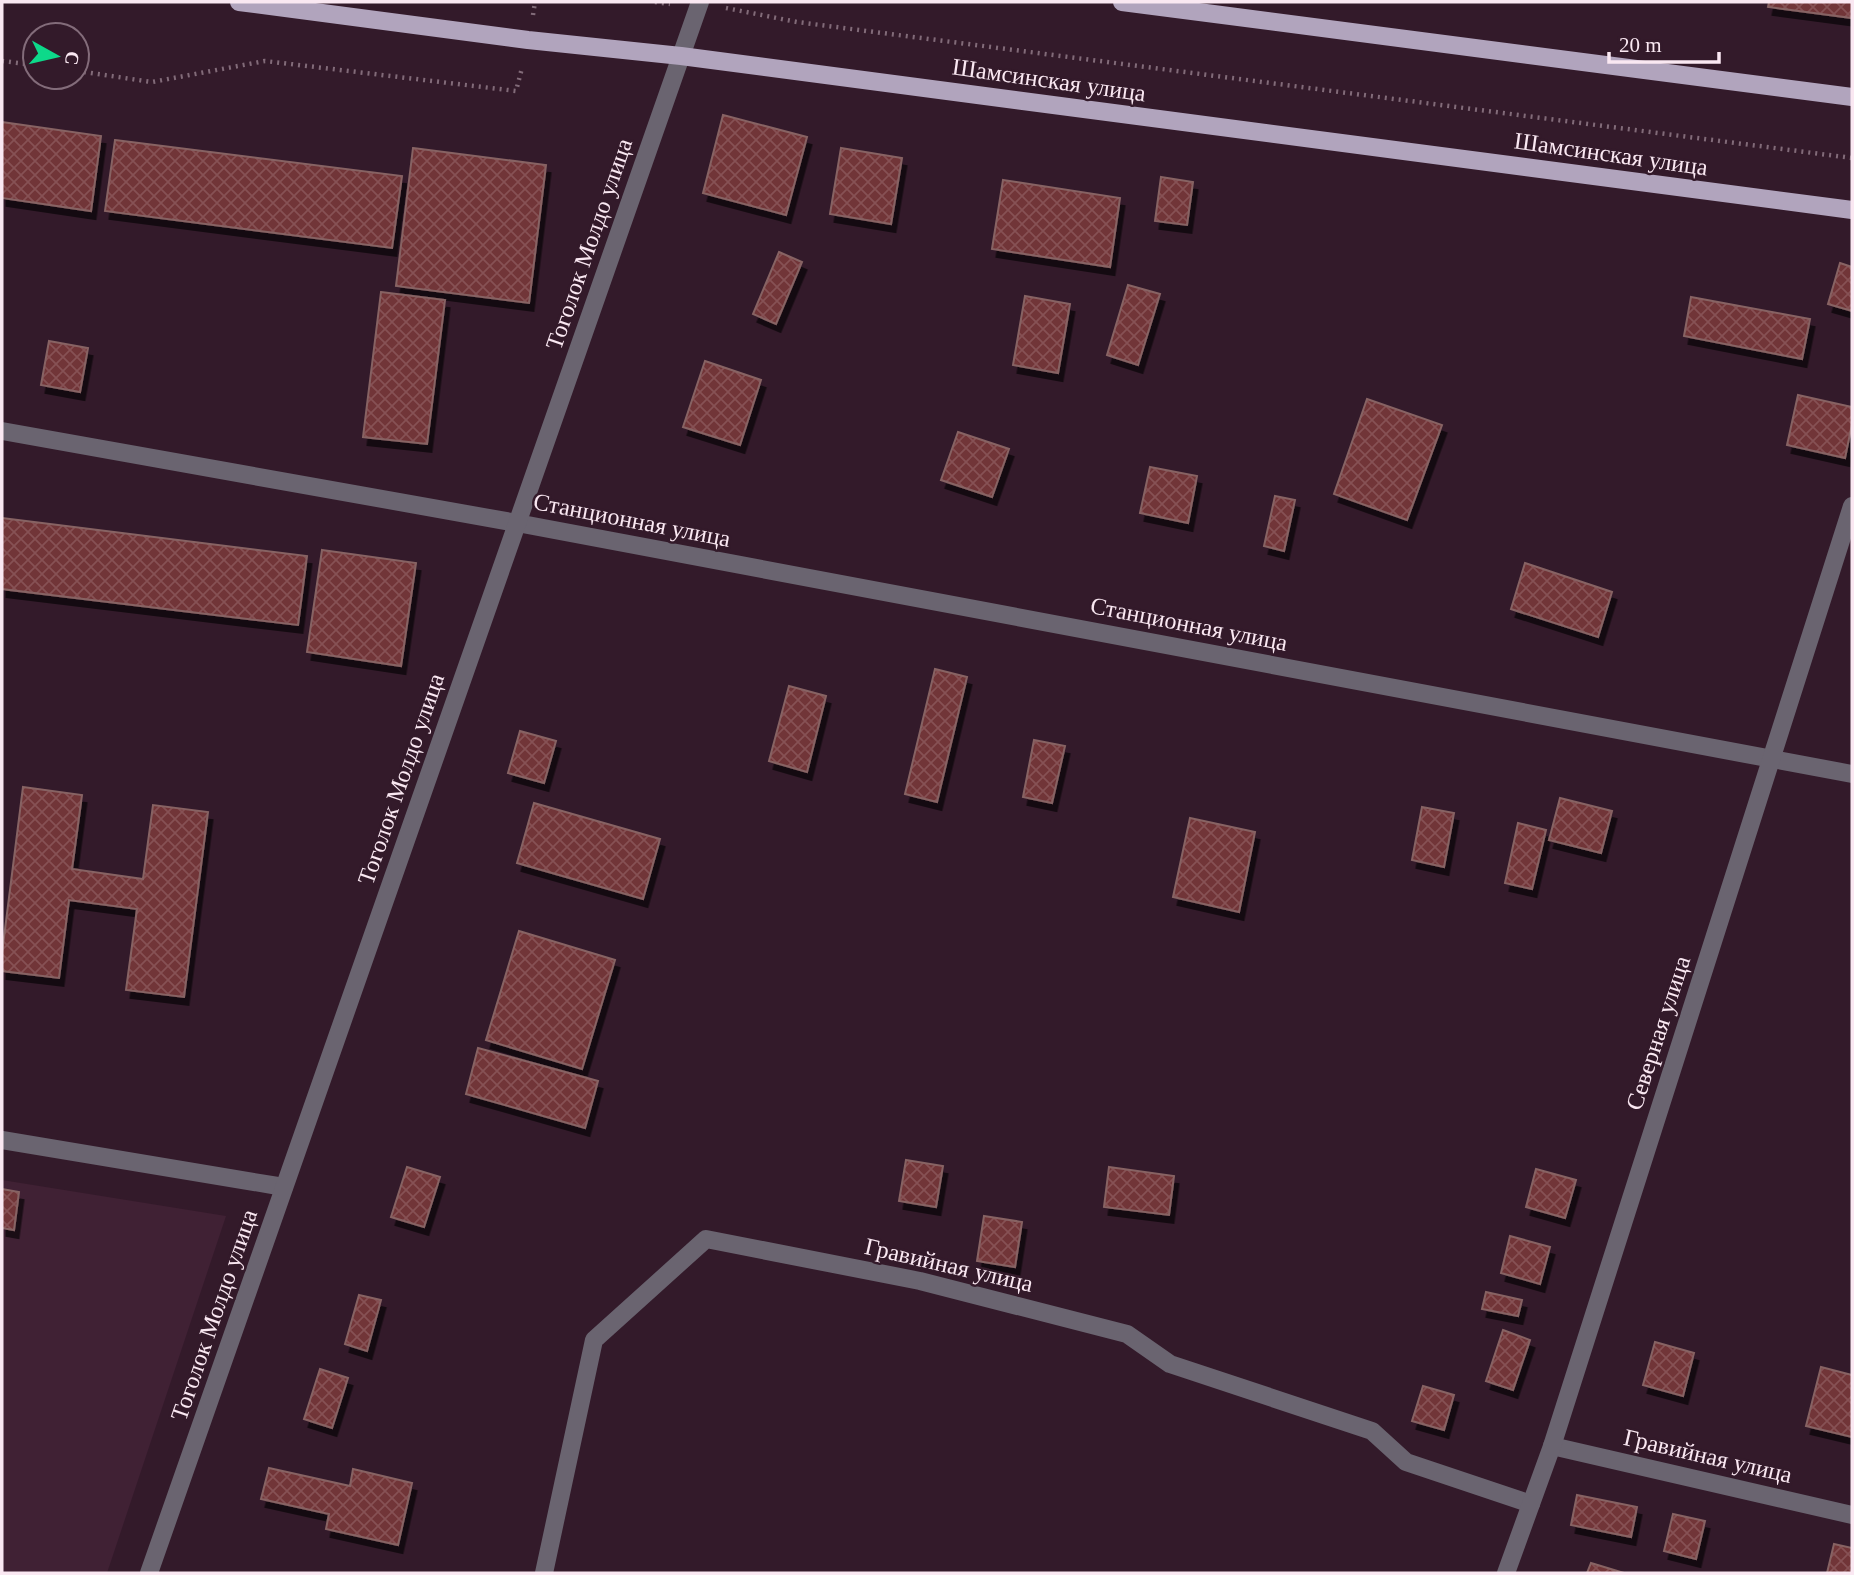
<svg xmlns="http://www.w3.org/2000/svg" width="1854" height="1575" font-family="Georgia,serif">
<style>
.built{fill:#402134}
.building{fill:url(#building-cross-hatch);stroke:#876364;stroke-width:2;filter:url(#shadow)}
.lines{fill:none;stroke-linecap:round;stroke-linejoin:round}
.path{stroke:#826b79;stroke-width:4.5;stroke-dasharray:2 5;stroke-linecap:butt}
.minor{stroke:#6a6470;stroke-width:18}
.major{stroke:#b1a4bd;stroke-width:18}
.labels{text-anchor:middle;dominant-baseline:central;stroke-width:5;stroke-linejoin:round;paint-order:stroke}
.street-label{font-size:24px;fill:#fae8f2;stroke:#331a2a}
</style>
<defs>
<pattern id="building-cross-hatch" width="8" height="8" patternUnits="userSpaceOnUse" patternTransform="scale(1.75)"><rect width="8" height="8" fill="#713437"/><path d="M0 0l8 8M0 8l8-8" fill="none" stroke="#865154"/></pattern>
<filter id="shadow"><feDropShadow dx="4.5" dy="8" stdDeviation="0" flood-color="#0009"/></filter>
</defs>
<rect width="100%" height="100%" fill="#331a2a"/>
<!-- built -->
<path class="built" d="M2 1180 226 1216 107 1573H2Z"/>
<!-- building -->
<g class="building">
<path d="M1769 2H1852V18L1768 7Z"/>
<path d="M723 115 807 137 786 215 703 193Z"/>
<path d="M2 122 101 136 91 211 2 198Z"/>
<path d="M115 140 402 176 392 248 105 211Z"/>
<path d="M413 148 546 165 529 303 396 286Z"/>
<path d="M841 148 902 158 891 224 830 214Z"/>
<path d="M1161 177 1193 182 1187 225 1155 221Z"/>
<path d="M1003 180 1120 198 1110 267 992 249Z"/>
<path d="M779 252 802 262 776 324 753 314Z"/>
<path d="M1840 263 1852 267V311L1828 304Z"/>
<path d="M1128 285 1160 294 1138 365 1107 355Z"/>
<path d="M381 292 445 300 427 444 363 437Z"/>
<path d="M1025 296 1070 304 1058 373 1013 365Z"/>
<path d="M1691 297 1810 319 1802 359 1684 336Z"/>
<path d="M49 341 88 348 80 392 41 385Z"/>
<path d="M705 361 761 380 740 445 683 427Z"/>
<path d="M1798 395 1852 407V424L1845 458 1787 445Z"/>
<path d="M1367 399 1442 425 1407 520 1334 494Z"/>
<path d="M958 432 1009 449 992 497 941 480Z"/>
<path d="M1150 467 1197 476 1188 523 1140 513Z"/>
<path d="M1275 496 1295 500 1284 551 1264 546Z"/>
<path d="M2 518 307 556 298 625 2 589Z"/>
<path d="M322 550 416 563 401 666 307 652Z"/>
<path d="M1525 563 1612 592 1598 637 1511 609Z"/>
<path d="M935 669 967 677 937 802 905 794Z"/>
<path d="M789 686 826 696 807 772 769 761Z"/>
<path d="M520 731 556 741 544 783 508 773Z"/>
<path d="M1034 740 1065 746 1052 803 1023 797Z"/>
<path d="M23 787 82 795 72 869 143 879 153 805 208 812 184 997 126 990 137 909 69 900 59 978 2 971V953Z"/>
<path d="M1560 798 1612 811 1601 853 1549 840Z"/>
<path d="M534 803 660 839 643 899 517 863Z"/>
<path d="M1422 807 1454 813 1444 867 1412 860Z"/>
<path d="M1190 818 1255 832 1239 912 1173 897Z"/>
<path d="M1518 823 1546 830 1532 889 1505 883Z"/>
<path d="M519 931 615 960 582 1069 486 1040Z"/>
<path d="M478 1048 598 1081 585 1128 466 1094Z"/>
<path d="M906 1160 943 1166 936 1207 899 1201Z"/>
<path d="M407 1167 440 1177 424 1227 391 1217Z"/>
<path d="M1109 1167 1174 1176 1169 1215 1104 1207Z"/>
<path d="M1536 1169 1576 1180 1565 1218 1526 1207Z"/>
<path d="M2 1189 19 1192 14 1230 2 1228Z"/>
<path d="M984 1216 1022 1222 1015 1267 977 1261Z"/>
<path d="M1510 1236 1550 1247 1540 1284 1501 1273Z"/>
<path d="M1486 1292 1522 1300 1518 1316 1482 1309Z"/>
<path d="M359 1295 381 1300 367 1351 345 1344Z"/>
<path d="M1503 1330 1530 1340 1513 1390 1486 1381Z"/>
<path d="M1655 1342 1694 1353 1683 1396 1643 1385Z"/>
<path d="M1821 1367 1852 1375V1437L1806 1426Z"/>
<path d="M320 1369 348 1378 332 1428 304 1419Z"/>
<path d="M1423 1386 1454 1395 1444 1430 1412 1421Z"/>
<path d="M269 1468 350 1486 353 1469 412 1483 398 1545 326 1529 329 1514 261 1499Z"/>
<path d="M1577 1495 1637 1507 1631 1537 1571 1525Z"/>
<path d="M1673 1514 1705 1521 1696 1559 1664 1551Z"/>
<path d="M1834 1544 1852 1548V1573H1827Z"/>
<path d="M1591 1563 1624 1573H1587Z"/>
</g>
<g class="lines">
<!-- path -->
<g class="path">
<path d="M655 2 670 4"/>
<path d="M726 8 797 22 1852 158"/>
<path d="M533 15 535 2"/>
<path d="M2 61 35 65"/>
<path d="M77 71 152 82 265 61 516 91 522 68"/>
</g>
<!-- minor -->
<g class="minor">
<path d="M2 431 517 523 1852 774"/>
<path d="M2 1140 284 1187"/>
<path d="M1552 1446 1852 1515"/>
<path d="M149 1573 700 2"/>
<path d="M544 1573 594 1340 706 1239 920 1281 1127 1334 1170 1364 1372 1431 1406 1462 1531 1504"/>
<path d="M1506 1573 1552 1446 1852 506"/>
</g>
<!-- major -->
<g class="major">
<path d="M239 2 528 40 681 56 1852 210"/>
<path d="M1122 2 1852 97"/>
</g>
</g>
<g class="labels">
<!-- street labels -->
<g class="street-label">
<text transform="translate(1049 80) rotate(8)">Шамсинская улица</text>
<text transform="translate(1611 154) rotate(8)">Шамсинская улица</text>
<text transform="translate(589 244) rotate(-71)">Тоголок Молдо улица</text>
<text transform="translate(632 520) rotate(11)">Станционная улица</text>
<text transform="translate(1189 624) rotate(11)">Станционная улица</text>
<text transform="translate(401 779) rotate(-71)">Тоголок Молдо улица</text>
<text transform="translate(1658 1033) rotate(-72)">Северная улица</text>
<text transform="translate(949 1265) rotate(13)">Гравийная улица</text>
<text transform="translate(214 1315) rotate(-71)">Тоголок Молдо улица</text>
<text transform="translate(1708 1456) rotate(13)">Гравийная улица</text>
</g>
</g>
<!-- border -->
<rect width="1854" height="1575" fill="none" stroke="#fae8f2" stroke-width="7"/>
<!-- north arrow -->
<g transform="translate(56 56) rotate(98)"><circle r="33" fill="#331a2a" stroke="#836c7a" stroke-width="2"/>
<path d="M0-5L12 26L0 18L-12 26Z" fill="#0dd98a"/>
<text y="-10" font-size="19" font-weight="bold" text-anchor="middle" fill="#fae8f2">С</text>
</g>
<!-- scale -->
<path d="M1609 52v10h110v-10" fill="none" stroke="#fae8f2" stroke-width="3.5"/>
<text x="1619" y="52" font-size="21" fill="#fae8f2" stroke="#331a2a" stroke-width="5" paint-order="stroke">20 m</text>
</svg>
